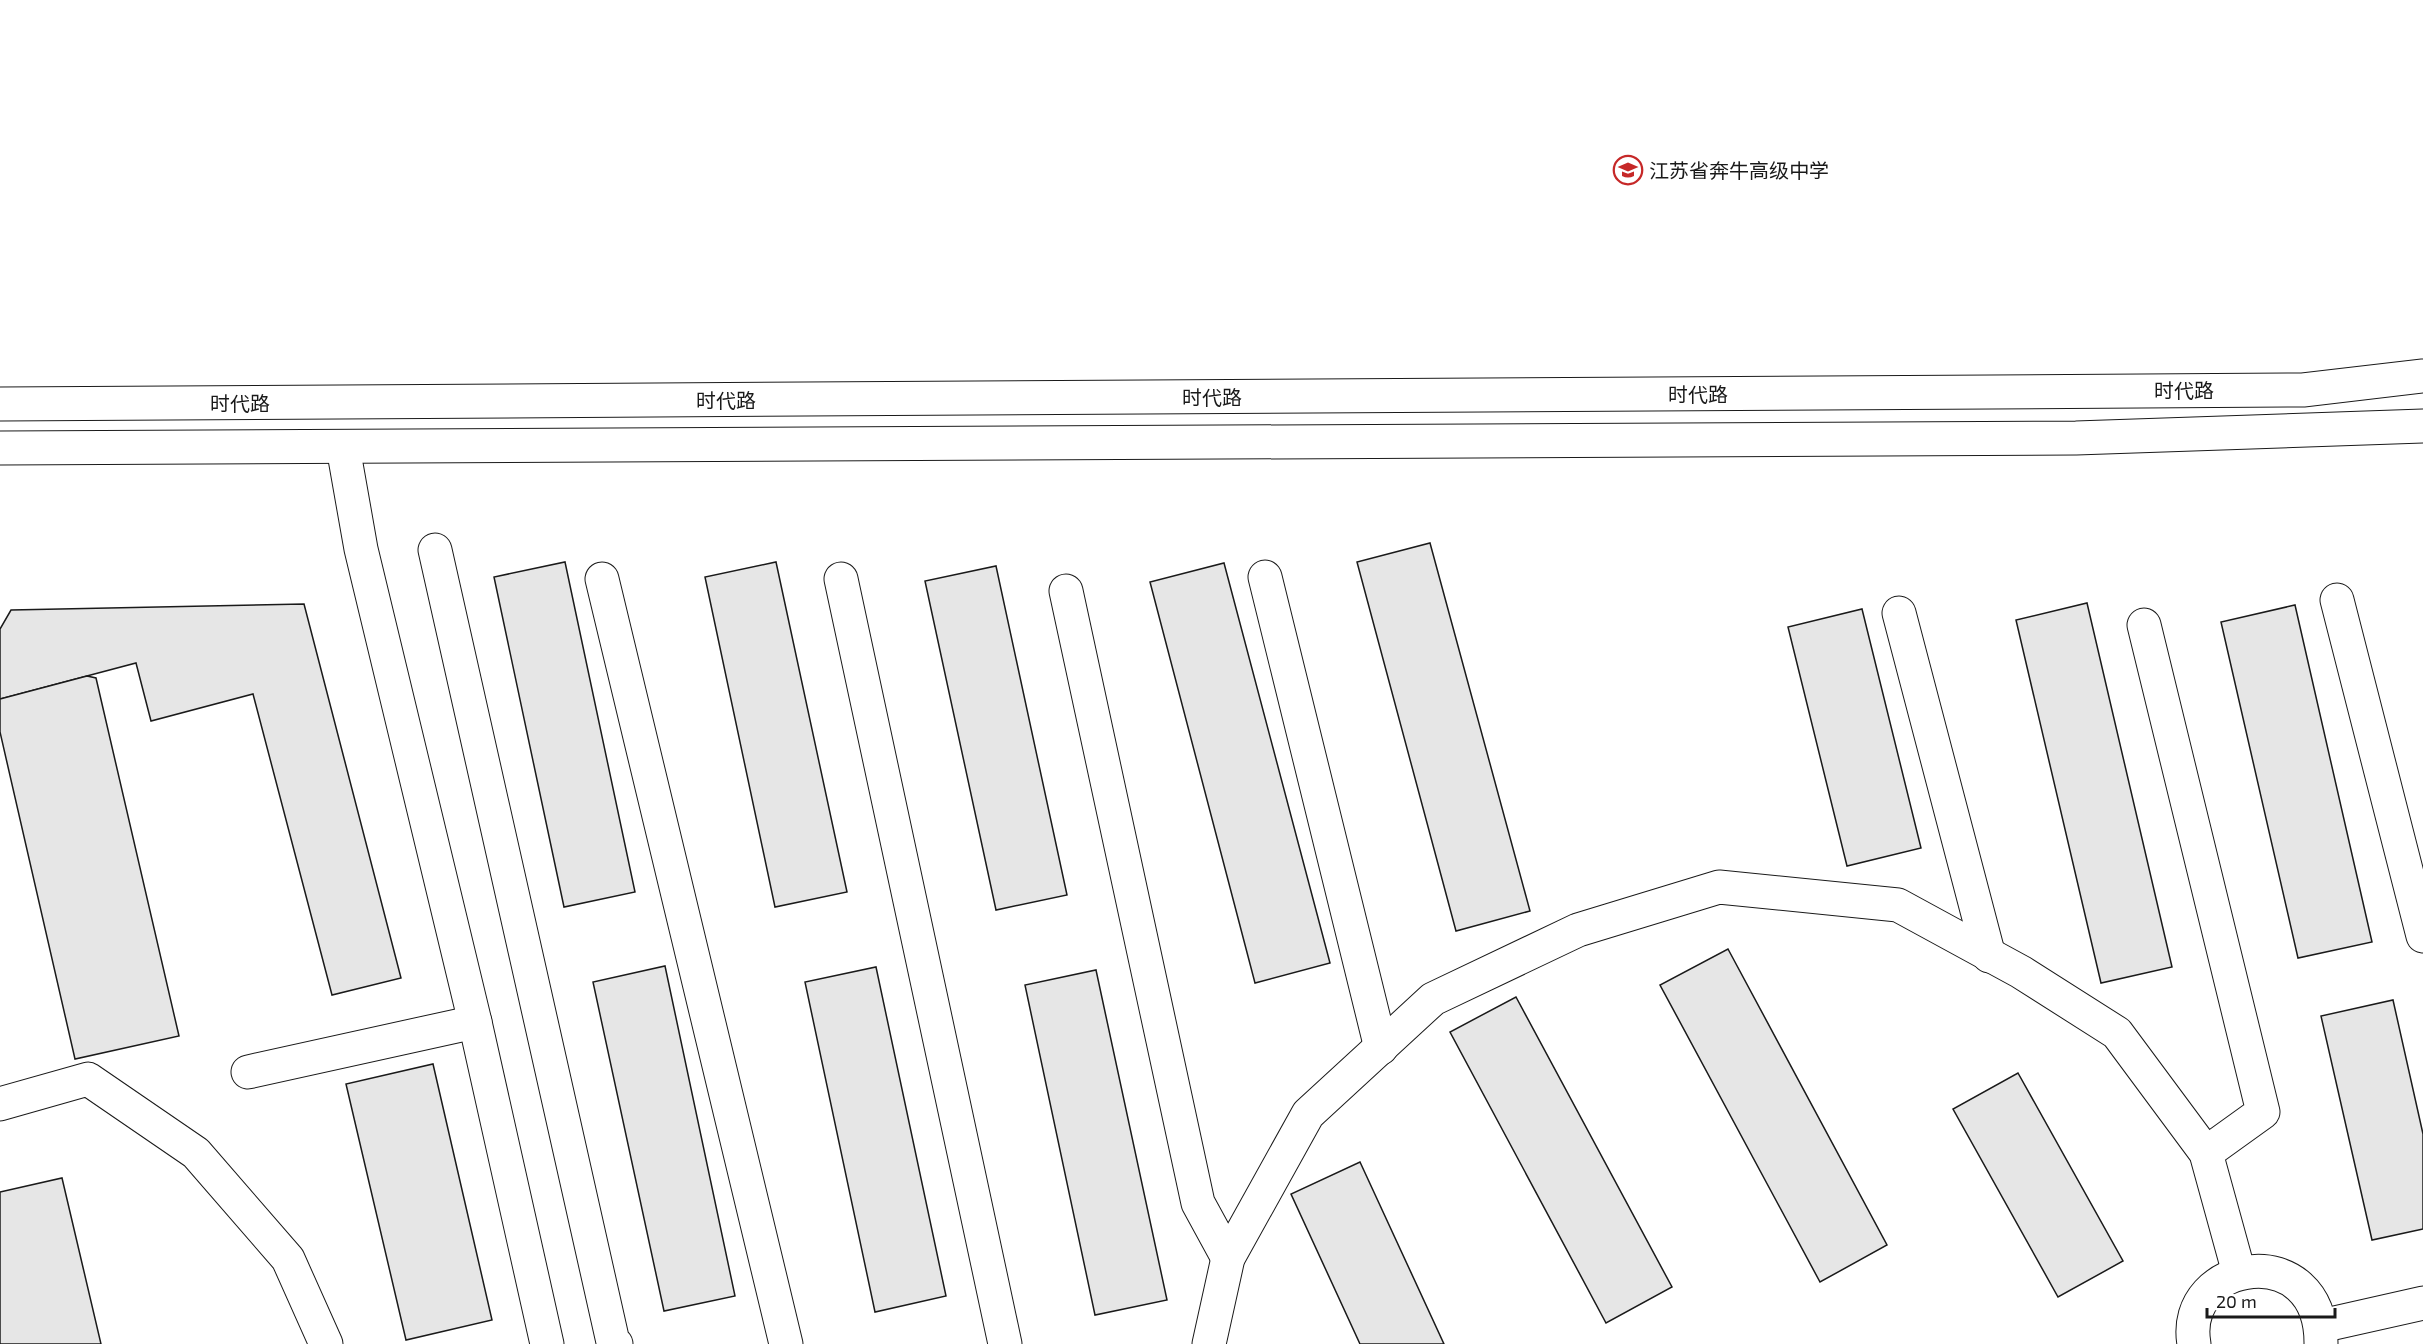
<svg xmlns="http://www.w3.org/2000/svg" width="2423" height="1344" font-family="'Exo 2','Noto Sans SC',sans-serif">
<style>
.building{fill:#e6e6e6;stroke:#1a1a1a;stroke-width:1.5}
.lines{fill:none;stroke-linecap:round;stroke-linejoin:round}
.minor-casing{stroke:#1a1a1a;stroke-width:35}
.minor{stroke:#fff;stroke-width:33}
.labels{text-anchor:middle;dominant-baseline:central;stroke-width:4.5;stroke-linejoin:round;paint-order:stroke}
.poi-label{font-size:20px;fill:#1a1a1a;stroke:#fff;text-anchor:start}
.street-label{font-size:20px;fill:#1a1a1a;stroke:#fff}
</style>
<rect width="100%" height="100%" fill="#fff"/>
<!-- building -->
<g class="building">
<path d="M1430 543 1530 911 1456 931 1357 562Z"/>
<path d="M565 562 635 892 564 907 494 577Z"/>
<path d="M776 562 847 892 775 907 705 577Z"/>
<path d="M1224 563 1330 963 1255 983 1150 582Z"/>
<path d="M996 566 1067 895 996 910 925 581Z"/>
<path d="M2087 603 2172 967 2101 983 2016 620Z"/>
<path d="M304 604 401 978 332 995 253 694 151 721 136 663 0 699V629L11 610Z"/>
<path d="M2295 605 2372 942 2298 958 2221 622Z"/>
<path d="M1862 609 1921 848 1847 866 1788 627Z"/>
<path d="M87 676 96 678 179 1036 75 1059 0 732V699Z"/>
<path d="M1728 949 1887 1245 1820 1282 1660 985Z"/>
<path d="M665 966 735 1296 664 1311 593 982Z"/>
<path d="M876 967 946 1296 875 1312 805 982Z"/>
<path d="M1096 970 1167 1300 1095 1315 1025 985Z"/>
<path d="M1516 997 1672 1287 1606 1323 1450 1032Z"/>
<path d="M2393 1000 2423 1134V1229L2372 1240 2321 1016Z"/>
<path d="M433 1064 492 1320 406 1340 346 1084Z"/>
<path d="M2018 1073 2123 1261 2058 1297 1953 1109Z"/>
<path d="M1360 1162 1444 1344H1360L1291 1194Z"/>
<path d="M62 1178 101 1344H0V1192Z"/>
</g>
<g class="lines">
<!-- minor casing -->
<g class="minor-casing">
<g id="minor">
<path d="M0 404 2303 390 2423 376"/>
<path d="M343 447 361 549 475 1022 547 1344"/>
<path d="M0 448 2076 438 2423 426"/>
<path d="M435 550 613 1342 616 1344"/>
<path d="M1265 577 1381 1048"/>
<path d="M602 579 786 1344"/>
<path d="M841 579 1005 1344"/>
<path d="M1066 591 1198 1203 1228 1258"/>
<path d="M2337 600 2423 936"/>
<path d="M1899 613 1989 956"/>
<path d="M2144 625 2263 1112 2206 1153"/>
<path d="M248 1072 475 1022"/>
<path d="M0 1104 88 1079 196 1153 288 1259 326 1344"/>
<path d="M2321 1326 2423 1303"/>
<path d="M1209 1344 1228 1258 1308 1114 1433 999 1578 930 1719 887 1898 905 2021 972 2117 1033 2206 1153 2239 1273"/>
<path d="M2194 1344C2179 1259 2322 1236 2321 1344"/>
</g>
</g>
<!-- minor -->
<use href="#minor" class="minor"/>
</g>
<!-- icons -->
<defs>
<g id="school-ring" transform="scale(1.5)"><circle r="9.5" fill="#fff" stroke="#c62828" stroke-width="1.5"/><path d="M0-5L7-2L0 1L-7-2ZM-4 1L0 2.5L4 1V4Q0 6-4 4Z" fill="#c62828"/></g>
</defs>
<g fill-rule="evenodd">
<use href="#school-ring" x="1628" y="170"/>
</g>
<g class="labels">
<!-- poi labels -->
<g class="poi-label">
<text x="1649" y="170">江苏省奔牛高级中学</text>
</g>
<!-- street labels -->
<g class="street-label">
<text x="2184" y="390">时代路</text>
<text x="1698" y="394">时代路</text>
<text x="1212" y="397">时代路</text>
<text x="726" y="400">时代路</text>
<text x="240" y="403">时代路</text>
</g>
</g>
<!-- scale -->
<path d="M2207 1308v9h128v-9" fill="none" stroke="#1a1a1a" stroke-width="3"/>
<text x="2216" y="1308" font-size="18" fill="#1a1a1a" stroke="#ffffff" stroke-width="4.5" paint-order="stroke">20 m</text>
</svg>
